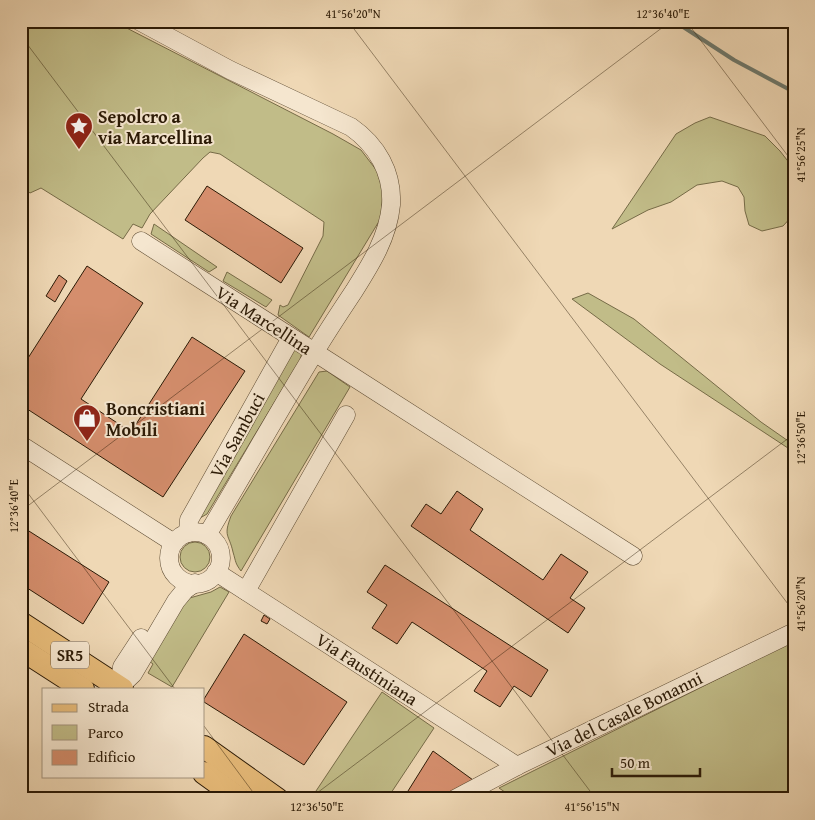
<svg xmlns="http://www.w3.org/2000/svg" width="815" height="820" font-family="'Gentium Book Plus',serif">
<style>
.green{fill:#c1bc88;stroke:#766b47}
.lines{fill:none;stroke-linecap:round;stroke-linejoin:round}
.stream{stroke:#6e796d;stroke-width:4}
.building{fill:#d58e6d;stroke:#2b1a06}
.minor-casing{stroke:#5c4a32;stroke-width:19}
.major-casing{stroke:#2b1a06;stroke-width:24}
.minor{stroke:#f5e6cf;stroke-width:18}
.major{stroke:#e8bc7a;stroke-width:22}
.ticks{fill:none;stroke:#2b1a06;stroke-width:1;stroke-opacity:0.45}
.labels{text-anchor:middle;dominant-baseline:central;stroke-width:4;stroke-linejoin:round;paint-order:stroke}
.shield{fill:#f5e6cf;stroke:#685742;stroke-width:1}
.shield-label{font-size:16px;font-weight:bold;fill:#2b1a06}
.poi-label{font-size:18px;font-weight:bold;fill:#2b1a06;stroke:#f5e6cf;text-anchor:start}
.street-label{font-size:18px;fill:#2b1a06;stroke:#f5e6cf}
.neatline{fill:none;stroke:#2b1a06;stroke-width:2}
.ticks-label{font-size:12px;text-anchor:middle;fill:#2b1a06}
</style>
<rect width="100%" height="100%" fill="#efd8b5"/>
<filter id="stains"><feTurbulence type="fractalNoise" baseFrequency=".004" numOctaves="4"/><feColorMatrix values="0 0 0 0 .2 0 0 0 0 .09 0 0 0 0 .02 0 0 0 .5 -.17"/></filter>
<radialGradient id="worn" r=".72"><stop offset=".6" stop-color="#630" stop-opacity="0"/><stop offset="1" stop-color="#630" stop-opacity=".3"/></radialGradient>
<!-- green -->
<g class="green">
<path d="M21 21H113L333 134 361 150 377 171 383 191 381 218 309 337 278 315 280 305 283 307 288 305 323 236 324 222 220 154 210 152 203 158 150 214 142 228 133 224 123 239 41 188 30 193 21 186Z"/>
<path d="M710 117 765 136 780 151 794 169V214L783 226 762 231 749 225 745 211 744 197 738 187 722 181 697 185 671 202 648 210 612 229 676 134 695 123Z"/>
<path d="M154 224 217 267 209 272 151 234Z"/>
<path d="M227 272 272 300 266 307 223 281Z"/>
<path d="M588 293 634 319 761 422 794 445V452L660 364 572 299Z"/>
<path d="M295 346 302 352 300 360 207 514 200 518Z"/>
<path d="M327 371 350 387 241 571C235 563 236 562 233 552 229 534 223 537 231 516L319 372Z"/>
<circle cx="195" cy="557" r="15"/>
<path d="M220 587 229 592 172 687 148 673 153 664 149 661 186 599 211 592Z"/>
<path d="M794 641V799H515L499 788Z"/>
<path d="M382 692 434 728 387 799H315L312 797Z"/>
</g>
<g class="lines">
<!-- stream -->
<path class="stream" d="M674 21 734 60 794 92"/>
</g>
<!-- building -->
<g class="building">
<path d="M207 186 303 248 281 283 185 220Z"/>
<path d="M87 266 143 303 81 399 131 432 192 337 245 371 163 497 21 405V369Z"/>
<path d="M59 275 67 281 55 302 46 296Z"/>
<path d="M457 491 483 509 470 530 543 580 561 554 588 572 570 598 585 608 568 633 411 526 426 504 441 514Z"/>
<path d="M21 526 109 582 83 624 21 584Z"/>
<path d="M385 565 548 670 531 697 514 686 500 707 474 691 487 671 412 622 397 644 372 628 387 605 367 592Z"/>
<path d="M264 615 270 619 267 624 261 621Z"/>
<path d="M244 634 347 702 304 765 204 702V699Z"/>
<path d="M433 751 473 780 437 799H403Z"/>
</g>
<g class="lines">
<!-- minor casing -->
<g class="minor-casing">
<g id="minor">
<path d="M139 21 230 70 351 127C377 145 393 173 391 205 388 237 371 264 354 291 340 312 326 333 313 355 277 414 243 475 207 535"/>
<path d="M141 241 633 556"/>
<path d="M21 445 174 543"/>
<circle cx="195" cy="558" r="26"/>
<path d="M188 533 189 520 291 338"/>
<path d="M216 572 517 766"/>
<path d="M246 591 346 415"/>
<path d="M119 686 122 667 141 638"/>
<path d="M117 689 133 674 176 601 185 590 195 583"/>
<path d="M455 799 517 766 794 632"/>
</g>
</g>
<!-- major casing -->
<g class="major-casing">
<g id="major">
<path d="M21 623 122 689"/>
<path d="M21 649 83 689"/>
<path d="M204 747 277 799"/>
<path d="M204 773 240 799"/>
</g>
</g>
<!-- minor -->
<use href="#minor" class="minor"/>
<!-- major -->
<use href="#major" class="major"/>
</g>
<!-- ticks -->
<path class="ticks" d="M348 21 794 612M686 21 794 164M21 36 596 799M21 484 175 689M21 511 671 21M204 726 258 799M309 799 794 434"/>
<!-- icons -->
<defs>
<g id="sight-pin" transform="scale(1.4375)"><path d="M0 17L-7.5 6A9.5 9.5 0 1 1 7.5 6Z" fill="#8f2418" stroke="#f5e6cf"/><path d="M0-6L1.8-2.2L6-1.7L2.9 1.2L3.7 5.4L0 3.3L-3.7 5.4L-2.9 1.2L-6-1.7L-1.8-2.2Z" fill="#fff"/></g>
<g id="shop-pin" transform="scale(1.4375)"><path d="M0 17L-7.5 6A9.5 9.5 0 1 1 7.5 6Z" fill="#8f2418" stroke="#f5e6cf"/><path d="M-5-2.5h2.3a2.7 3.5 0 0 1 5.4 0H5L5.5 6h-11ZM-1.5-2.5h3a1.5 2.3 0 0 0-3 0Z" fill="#fff"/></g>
</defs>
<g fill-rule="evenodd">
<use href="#sight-pin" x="79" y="126"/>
<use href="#shop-pin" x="87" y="418"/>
</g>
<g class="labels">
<!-- shield labels -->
<rect class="shield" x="51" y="641.5" width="38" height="27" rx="4"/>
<g class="shield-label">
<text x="70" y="655">SR5</text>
</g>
<!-- poi labels -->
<g class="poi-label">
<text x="98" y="116">Sepolcro a<tspan x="98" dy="21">via Marcellina</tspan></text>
<text x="106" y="408">Boncristiani<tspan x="106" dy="21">Mobili</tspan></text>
</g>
<!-- street labels -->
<g class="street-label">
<text transform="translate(264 320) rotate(33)">Via Marcellina</text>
<text transform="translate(237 435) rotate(-61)">Via Sambuci</text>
<text transform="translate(367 669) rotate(33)">Via Faustiniana</text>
<text transform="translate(624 714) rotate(-26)">Via del Casale Bonanni</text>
</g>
</g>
<!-- margin -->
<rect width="815" height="820" fill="none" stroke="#efd8b5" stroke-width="55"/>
<!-- legend -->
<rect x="42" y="688" width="162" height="90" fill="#f5e6cf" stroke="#a4947f"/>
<rect x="52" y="704" width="25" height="8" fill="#e8bc7a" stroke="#a4947f"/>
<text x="88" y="712" font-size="15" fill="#2b1a06">Strada</text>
<rect x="52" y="725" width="25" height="15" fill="#c1bc88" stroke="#a4947f"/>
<text x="88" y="738" font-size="15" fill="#2b1a06">Parco</text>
<rect x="52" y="750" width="25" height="15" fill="#d58e6d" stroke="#a4947f"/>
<text x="88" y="762" font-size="15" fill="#2b1a06">Edificio</text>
<!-- scale -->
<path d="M612 768v8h88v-8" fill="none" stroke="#2b1a06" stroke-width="2.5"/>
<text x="620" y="768" font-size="15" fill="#2b1a06" stroke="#f5e6cf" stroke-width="4" paint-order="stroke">50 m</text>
<rect x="28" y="28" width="760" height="764" class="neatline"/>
<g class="ticks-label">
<text x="353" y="18">41°56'20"N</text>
<text x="663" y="18">12°36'40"E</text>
<text transform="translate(801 155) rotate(-90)" y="4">41°56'25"N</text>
<text transform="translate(801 438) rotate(-90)" y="4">12°36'50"E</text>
<text transform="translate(14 506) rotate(-90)" y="4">12°36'40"E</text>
<text transform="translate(801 604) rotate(-90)" y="4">41°56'20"N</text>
<text x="317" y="811">12°36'50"E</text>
<text x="592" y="811">41°56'15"N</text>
</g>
<rect width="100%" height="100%" filter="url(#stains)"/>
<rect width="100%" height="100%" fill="url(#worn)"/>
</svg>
